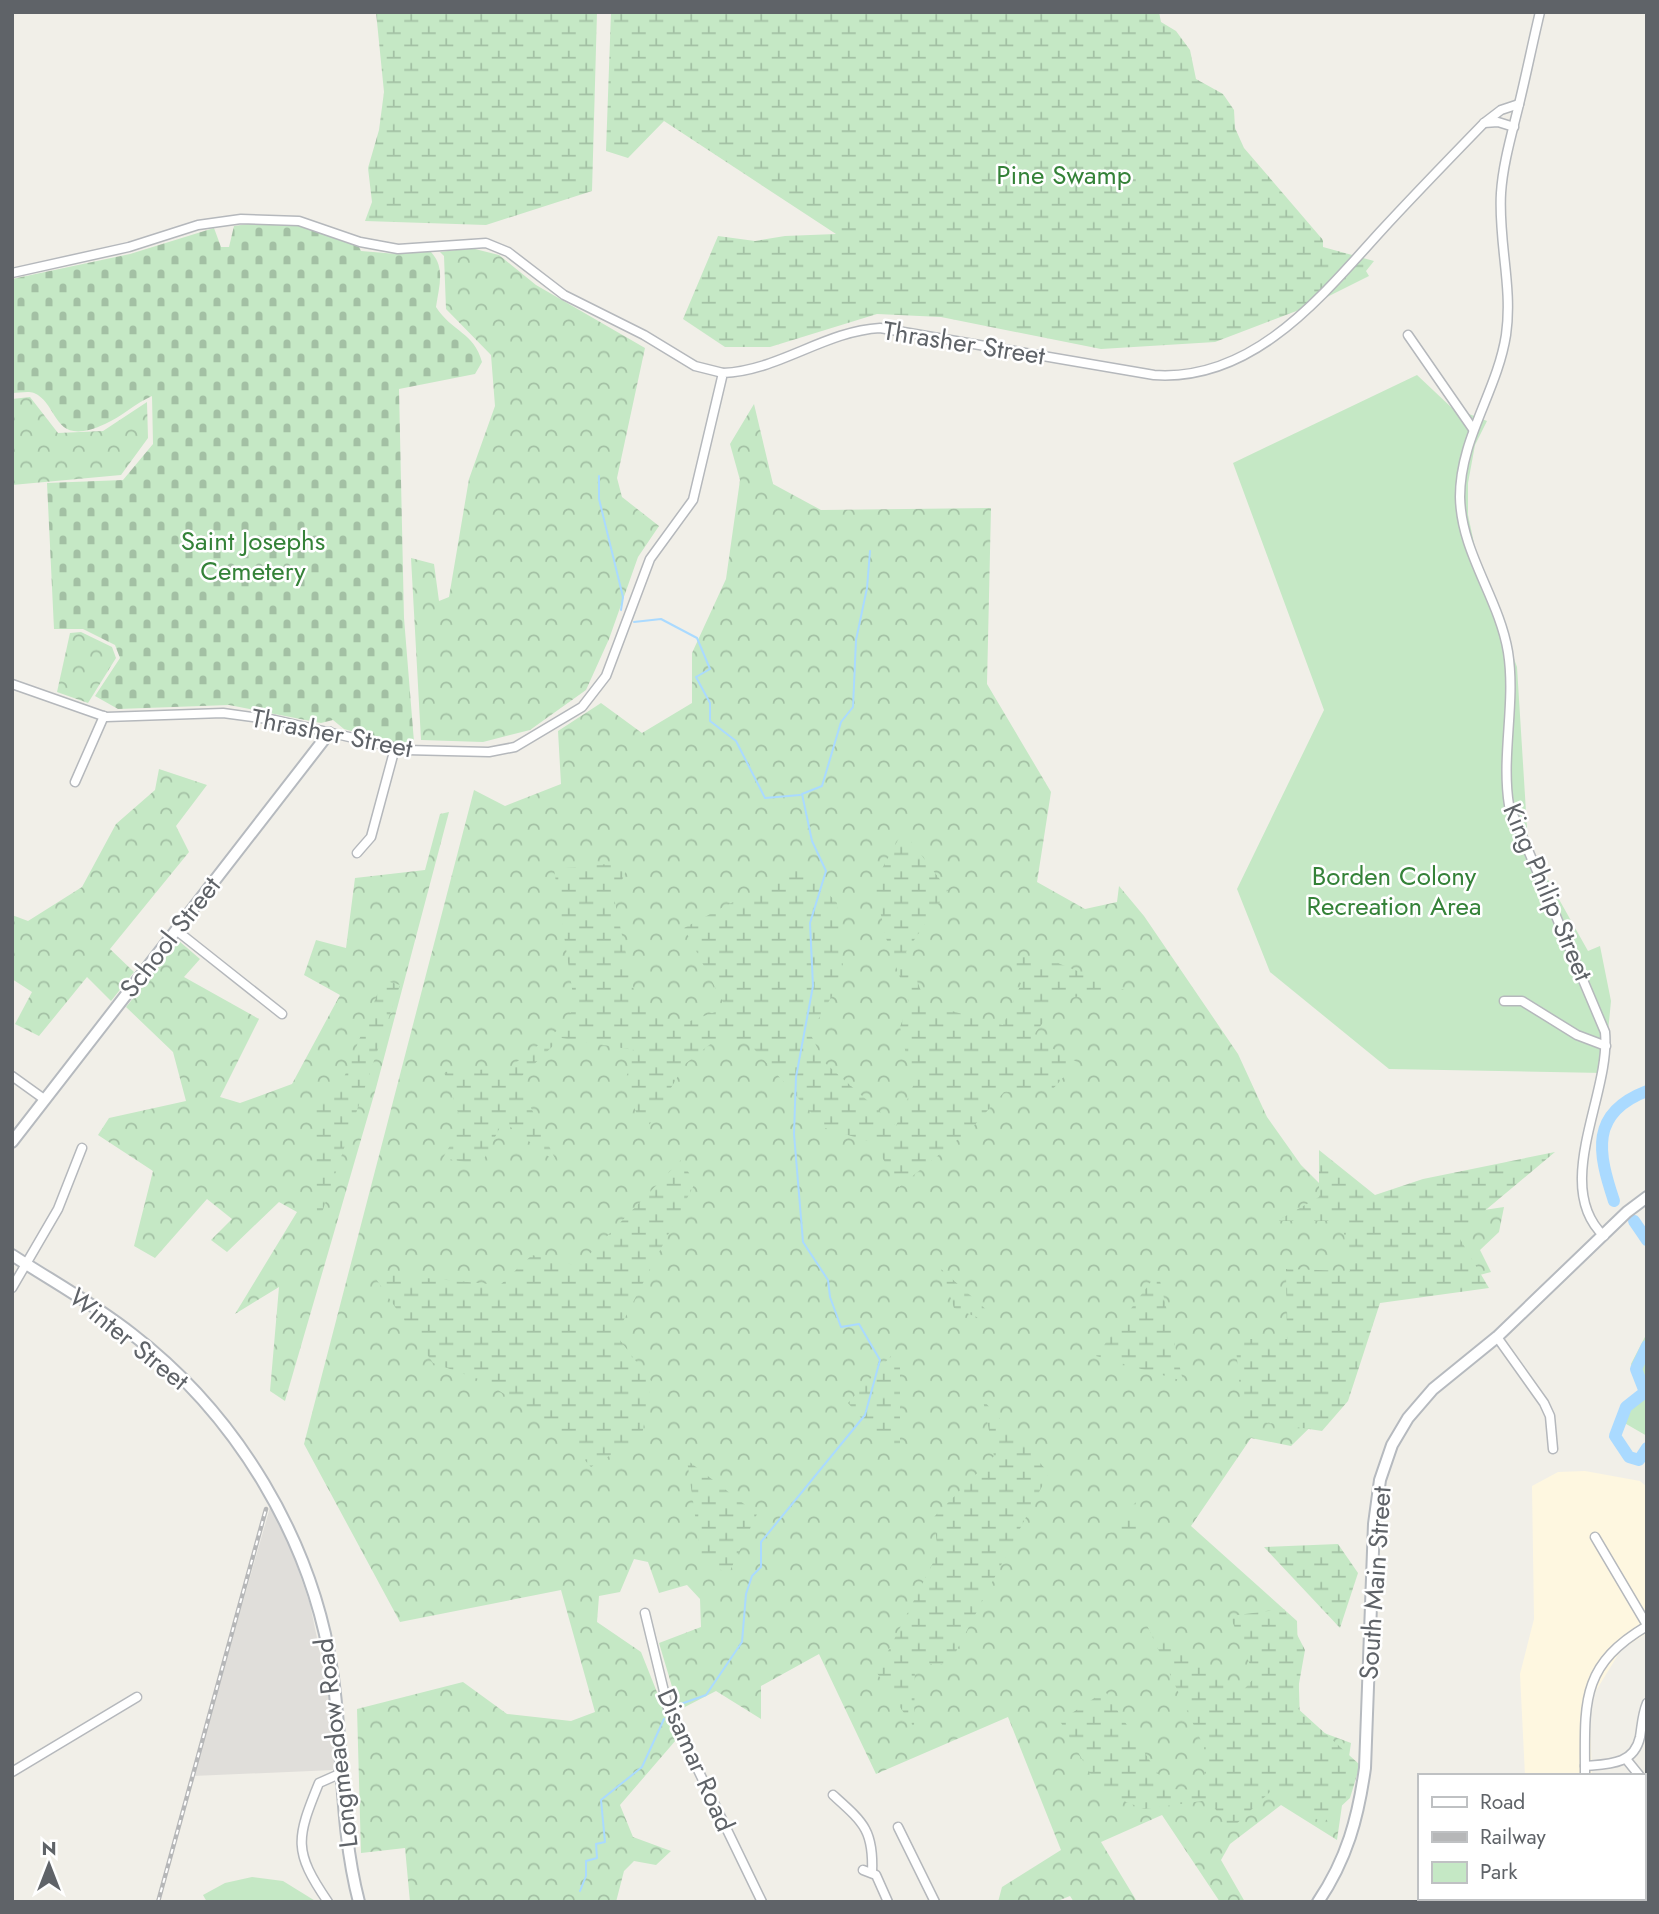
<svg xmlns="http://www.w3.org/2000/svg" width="1659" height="1914" font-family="Jost,sans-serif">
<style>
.commercial{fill:#fef7e0}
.industrial{fill:#e0deda}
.green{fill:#c5e8c5}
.forest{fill:url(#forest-crowns)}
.wetland{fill:url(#wetland-marsh)}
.cemetery{fill:url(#cemetery-stones)}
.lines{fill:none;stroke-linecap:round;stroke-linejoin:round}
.stream{stroke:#aadaff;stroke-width:2}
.river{stroke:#aadaff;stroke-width:12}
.street-casing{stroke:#b5b8bc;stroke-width:11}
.secondary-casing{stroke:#b6babf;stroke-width:14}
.street{stroke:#fff;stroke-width:8}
.secondary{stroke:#fff;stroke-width:10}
.rail-casing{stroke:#b6b7b8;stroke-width:4.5}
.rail{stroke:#fff;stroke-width:2;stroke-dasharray:5;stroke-linecap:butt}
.labels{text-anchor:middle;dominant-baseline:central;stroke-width:5;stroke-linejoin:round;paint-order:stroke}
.park-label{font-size:26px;fill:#348238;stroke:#fff}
.street-label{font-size:26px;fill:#5f6368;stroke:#fff}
</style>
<defs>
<pattern id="forest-crowns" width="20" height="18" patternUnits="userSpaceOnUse" patternTransform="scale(1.75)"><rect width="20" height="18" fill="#c5e8c5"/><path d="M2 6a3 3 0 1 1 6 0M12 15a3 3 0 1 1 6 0" fill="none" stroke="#a3c0a4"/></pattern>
<pattern id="wetland-marsh" width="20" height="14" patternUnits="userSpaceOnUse" patternTransform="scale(1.75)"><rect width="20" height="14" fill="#c5e8c5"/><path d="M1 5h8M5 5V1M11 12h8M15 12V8" fill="none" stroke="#a3c0a4"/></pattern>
<pattern id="cemetery-stones" width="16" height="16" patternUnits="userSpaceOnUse" patternTransform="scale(1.75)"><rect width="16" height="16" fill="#c5e8c5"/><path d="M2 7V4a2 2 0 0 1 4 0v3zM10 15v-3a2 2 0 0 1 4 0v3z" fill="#a3c0a4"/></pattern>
</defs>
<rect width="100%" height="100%" fill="#f1efe8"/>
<!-- commercial -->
<path class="commercial" d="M1585 1471 1640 1481 1647 1487V1633L1621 1650 1594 1694 1590 1720 1592 1776H1525L1520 1674 1534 1619 1532 1486 1558 1472Z"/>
<!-- industrial -->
<path class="industrial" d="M271 1504 291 1549 310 1604 329 1697 334 1770 193 1776Z"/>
<!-- green -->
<g class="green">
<path d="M1417 375 1451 407 1487 421 1475 445 1468 483V515L1477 557 1517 667 1528 844 1588 951 1600 946 1611 1001 1604 1073 1389 1069 1270 972 1237 889 1324 710 1233 463Z"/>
<path d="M1647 1333V1436L1621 1421 1623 1412 1641 1395 1631 1364Z"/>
<path d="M252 1877 283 1881 317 1902H207L203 1895 225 1883Z"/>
</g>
<!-- forest -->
<g class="forest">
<path d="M471 248 499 255 536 285 645 348 617 478 622 497 659 526 638 557 609 639 586 690 530 730 483 742 421 740 411 558 434 564 439 601 449 597 469 479 495 406 491 355 446 309 444 256 440 252Z"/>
<path d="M30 397 58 433 103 431 147 402 148 438 121 475 12 485V399Z"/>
<path d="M754 404 773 484 821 510 991 508 987 684 1051 792 1037 882 1085 909 1117 902 1119 886 1144 916 1238 1054 1267 1117 1301 1165 1364 1228 1504 1207 1499 1232 1480 1250 1491 1272 1370 1304 1340 1398 1291 1446 1251 1438 1191 1526 1297 1621 1300 1724 1351 1743 1337 1840 1281 1805 1230 1844 1221 1860 1245 1902H1220L1162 1815 1101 1842 1136 1900 1074 1902 1070 1896 1055 1902H998L1002 1887 1061 1850 1008 1717 876 1774 819 1654 761 1686V1719L716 1691 679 1710 659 1643 701 1627 700 1599 687 1585 659 1593 648 1562 634 1559 620 1592 599 1596 597 1622 641 1652 676 1740 620 1805 633 1837 671 1851 656 1865 634 1861 624 1871 616 1902H410L405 1848 361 1853 357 1709 463 1682 507 1714 571 1721 595 1712 561 1590 400 1622 304 1444 474 790 505 806 561 784 558 731 601 703 642 733 692 703V653L726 579 740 480 730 444Z"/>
<path d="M81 632 112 647 116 658 88 703 57 692 70 633Z"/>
<path d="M159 769 207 785 176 826 189 852 110 949 134 972 111 1001 87 977 39 1036 15 1024 32 992 12 979V915L28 921 82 887 116 824 155 790Z"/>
<path d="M449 812 376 1088 285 1401 270 1391 279 1287 235 1314 297 1212 279 1202 227 1252 211 1240 232 1219 207 1199 155 1258 134 1246 153 1171 98 1135 109 1118 186 1101 173 1052 126 1007 179 941 200 959 184 977 259 1019 220 1097 240 1103 292 1084 340 995 304 975 316 940 346 948 355 878 425 870 440 814Z"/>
</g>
<!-- wetland -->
<g class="wetland">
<path d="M376 12H597L592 191 486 225 365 221 372 202 368 168 379 130 384 92Z"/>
<path d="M611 12H1159L1161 22 1176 31 1190 50 1196 79 1223 94 1234 110 1235 128 1244 148 1323 240V247L1374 261 1366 271 1369 276 1307 307 1215 342 1101 349 941 317 877 314 770 347H725L683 319 718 236 755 241 785 236 836 234 664 121 628 158 606 151Z"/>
<path d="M903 831 948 890 906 952 926 1004 1003 1025 1021 984 1007 957H1043L1124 990 1061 999 1032 1037 1077 1062 1052 1090 1004 1092 972 1128 899 1187 874 1143 825 1128 746 1040 713 1042 685 1064 644 1134 625 1082 634 1050 561 1038 518 1080 557 1163 503 1121 481 1165 443 1158 462 1124 444 1072 509 1068 568 1022 574 1002 554 869 630 862 614 898 634 991 668 1029 726 1008 684 928 750 893 797 860 837 903 844 976 810 1033 824 1062 896 1126 913 1086 900 1027 909 1003 886 938 874 883Z"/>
<path d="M383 980 400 985 317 1227 315 1105 341 1085Z"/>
<path d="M1319 1150 1375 1195 1423 1179 1555 1152 1457 1234 1489 1288 1380 1303 1348 1401 1322 1431 1243 1419 1235 1339H1287L1286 1269 1350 1271 1342 1221H1277L1319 1197Z"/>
<path d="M681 1160 695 1183 616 1335 651 1381 642 1436 591 1467 555 1427 484 1381 433 1363 372 1273 500 1285 532 1255 578 1266Z"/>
<path d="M941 1269 1009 1330 954 1308Z"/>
<path d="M1158 1272 1183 1381 1096 1356Z"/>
<path d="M900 1346V1462L848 1403Z"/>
<path d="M983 1400 1049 1473 949 1665 915 1663 914 1728 877 1673 938 1553 934 1517 994 1456Z"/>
<path d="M687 1460 757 1514 729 1573 702 1563Z"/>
<path d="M1139 1499V1530L1106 1533Z"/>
<path d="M1338 1544 1358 1573 1340 1628 1264 1547Z"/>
<path d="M1284 1609 1305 1650 1295 1706 1360 1765 1350 1798 1323 1823 1271 1791 1230 1830 1209 1800 1144 1809 1101 1792 1060 1721 1105 1691 1168 1789 1205 1790 1204 1747 1145 1621 1239 1695 1255 1677 1230 1616Z"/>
</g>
<!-- cemetery -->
<path class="cemetery" d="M269 221 297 225 359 247 361 251 397 254 430 251C446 267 439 286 436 307 452 332 474 332 482 362L475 374 399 389 404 618 414 742 394 743 344 729 333 720 321 723 229 705 118 709 95 696 120 658 115 645 83 629H54L47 483 123 480 153 444 152 396C136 403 121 417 105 424 51 449 60 404 34 393 28 391 19 393 12 393V279L130 254 214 228 221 247H229L234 226Z"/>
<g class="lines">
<!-- stream -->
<g class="stream">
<path d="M599 476V499L623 597 621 610"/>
<path d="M634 622 661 619 697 638 710 669 696 677 710 703V721L736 741 765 798 800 795"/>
<path d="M678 1705 706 1695 742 1642 746 1594 752 1576 761 1567V1542L865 1415 880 1360 859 1324 841 1327 830 1297 828 1280 803 1242 794 1134 796 1077 813 986 810 923 826 871 812 841 802 794 822 786 841 722 853 707 856 640 867 588 870 551"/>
<path d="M580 1891 586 1876V1861L597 1858 596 1844 605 1842 601 1800 642 1767 664 1719"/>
</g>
<!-- river -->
<g class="river">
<path d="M1614 1201C1598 1153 1589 1113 1647 1091"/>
<path d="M1634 1221 1647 1240"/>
<path d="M1647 1346 1636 1369 1645 1392 1626 1407 1615 1436 1629 1457 1639 1460 1647 1448"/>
</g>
<!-- street casing -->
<g class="street-casing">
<g id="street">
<path d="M1540 12C1533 41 1527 71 1520 100 1513 130 1503 162 1501 193 1498 241 1513 287 1506 335 1497 392 1460 438 1460 497 1461 553 1499 598 1508 652 1516 703 1501 755 1509 805L1605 1032C1611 1094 1551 1186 1604 1236"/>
<path d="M1484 123 1498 122 1514 127"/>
<path d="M12 273 129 247 198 225 241 219 299 221 360 242 398 249 486 243 508 252 564 295 644 335 695 366 723 373"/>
<path d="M1408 335 1473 429"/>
<path d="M12 684 106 717 223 713 275 720 406 750 489 752 515 747 582 707 606 676 650 559 693 500 723 373C778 371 825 331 880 328L1154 375C1253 382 1321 297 1380 232 1414 195 1449 159 1484 123L1501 110 1519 104"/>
<path d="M75 782 104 716"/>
<path d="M357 853 371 837 395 748"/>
<path d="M176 930 282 1014"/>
<path d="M1504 1001H1522L1577 1035 1606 1046"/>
<path d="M12 1076 44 1099"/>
<path d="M12 1288 58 1209 82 1148"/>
<path d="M1497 1337 1544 1403 1550 1416 1553 1449"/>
<path d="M1595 1537 1647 1625"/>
<path d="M645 1613 668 1708 762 1902"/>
<path d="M1626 1759 1639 1775"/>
<path d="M1585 1766C1608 1764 1634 1765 1640 1737 1642 1725 1642 1715 1647 1703"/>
<path d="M12 1772 137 1697"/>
<path d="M1585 1776C1585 1704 1579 1666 1647 1626"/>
<path d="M833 1795C863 1822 874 1830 872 1873"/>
<path d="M898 1827 935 1902"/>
<path d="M863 1870 876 1875 888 1902"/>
<path d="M1586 1898 1587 1902"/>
<path d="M328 1902C293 1851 296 1839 319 1783L337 1775 341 1768"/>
</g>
</g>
<!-- secondary casing -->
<g class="secondary-casing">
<g id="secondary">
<path d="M12 1142 329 733"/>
<path d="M12 1255C52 1281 94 1304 132 1334 237 1415 312 1539 332 1671 344 1748 339 1826 359 1902"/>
<path d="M1318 1902C1347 1859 1358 1818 1365 1768L1374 1524 1380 1480 1392 1445 1408 1418 1433 1389 1497 1337 1627 1212 1647 1197"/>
</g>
</g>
<!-- street -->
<use href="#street" class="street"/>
<!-- secondary -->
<use href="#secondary" class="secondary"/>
<!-- rail casing -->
<g class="rail-casing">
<path id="rail" d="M158 1902 266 1509"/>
</g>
<!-- rail -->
<use href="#rail" class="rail"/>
</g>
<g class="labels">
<!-- park labels -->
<g class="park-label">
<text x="1064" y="175">Pine Swamp</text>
<text x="253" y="541">Saint Josephs<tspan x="253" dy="30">Cemetery</tspan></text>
<text x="1394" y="876">Borden Colony<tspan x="1394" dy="30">Recreation Area</tspan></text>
</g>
<!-- street labels -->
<g class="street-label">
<text transform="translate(964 343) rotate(9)">Thrasher Street</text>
<text transform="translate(332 733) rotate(11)">Thrasher Street</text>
<text transform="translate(1548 892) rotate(67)">King Philip Street</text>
<text transform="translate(170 937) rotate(-52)">School Street</text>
<text transform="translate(129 1339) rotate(39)">Winter Street</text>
<text transform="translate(1375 1583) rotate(-86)">South Main Street</text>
<text transform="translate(336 1743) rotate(-97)">Longmeadow Road</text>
<text transform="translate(696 1760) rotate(66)">Disamar Road</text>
</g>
</g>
<!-- border -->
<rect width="1659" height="1914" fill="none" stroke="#5f6368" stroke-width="28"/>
<!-- legend -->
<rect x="1418" y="1774" width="228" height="126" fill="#ffffff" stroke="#bfc1c3" stroke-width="2"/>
<rect x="1432" y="1797" width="35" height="10" fill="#ffffff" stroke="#bfc1c3" stroke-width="2"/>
<text x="1480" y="1809" font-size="21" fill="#5f6368">Road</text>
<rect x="1432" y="1832" width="35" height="10" fill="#b6b7b8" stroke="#bfc1c3" stroke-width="2"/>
<text x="1480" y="1844" font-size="21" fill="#5f6368">Railway</text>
<rect x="1432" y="1862" width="35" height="21" fill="#c5e8c5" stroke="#bfc1c3" stroke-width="2"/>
<text x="1480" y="1879" font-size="21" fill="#5f6368">Park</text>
<!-- north arrow -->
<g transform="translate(49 1865)" stroke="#ffffff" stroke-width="5" paint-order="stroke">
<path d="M0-5L12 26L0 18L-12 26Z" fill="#5f6368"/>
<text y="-10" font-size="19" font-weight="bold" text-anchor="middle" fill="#5f6368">N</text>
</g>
</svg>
